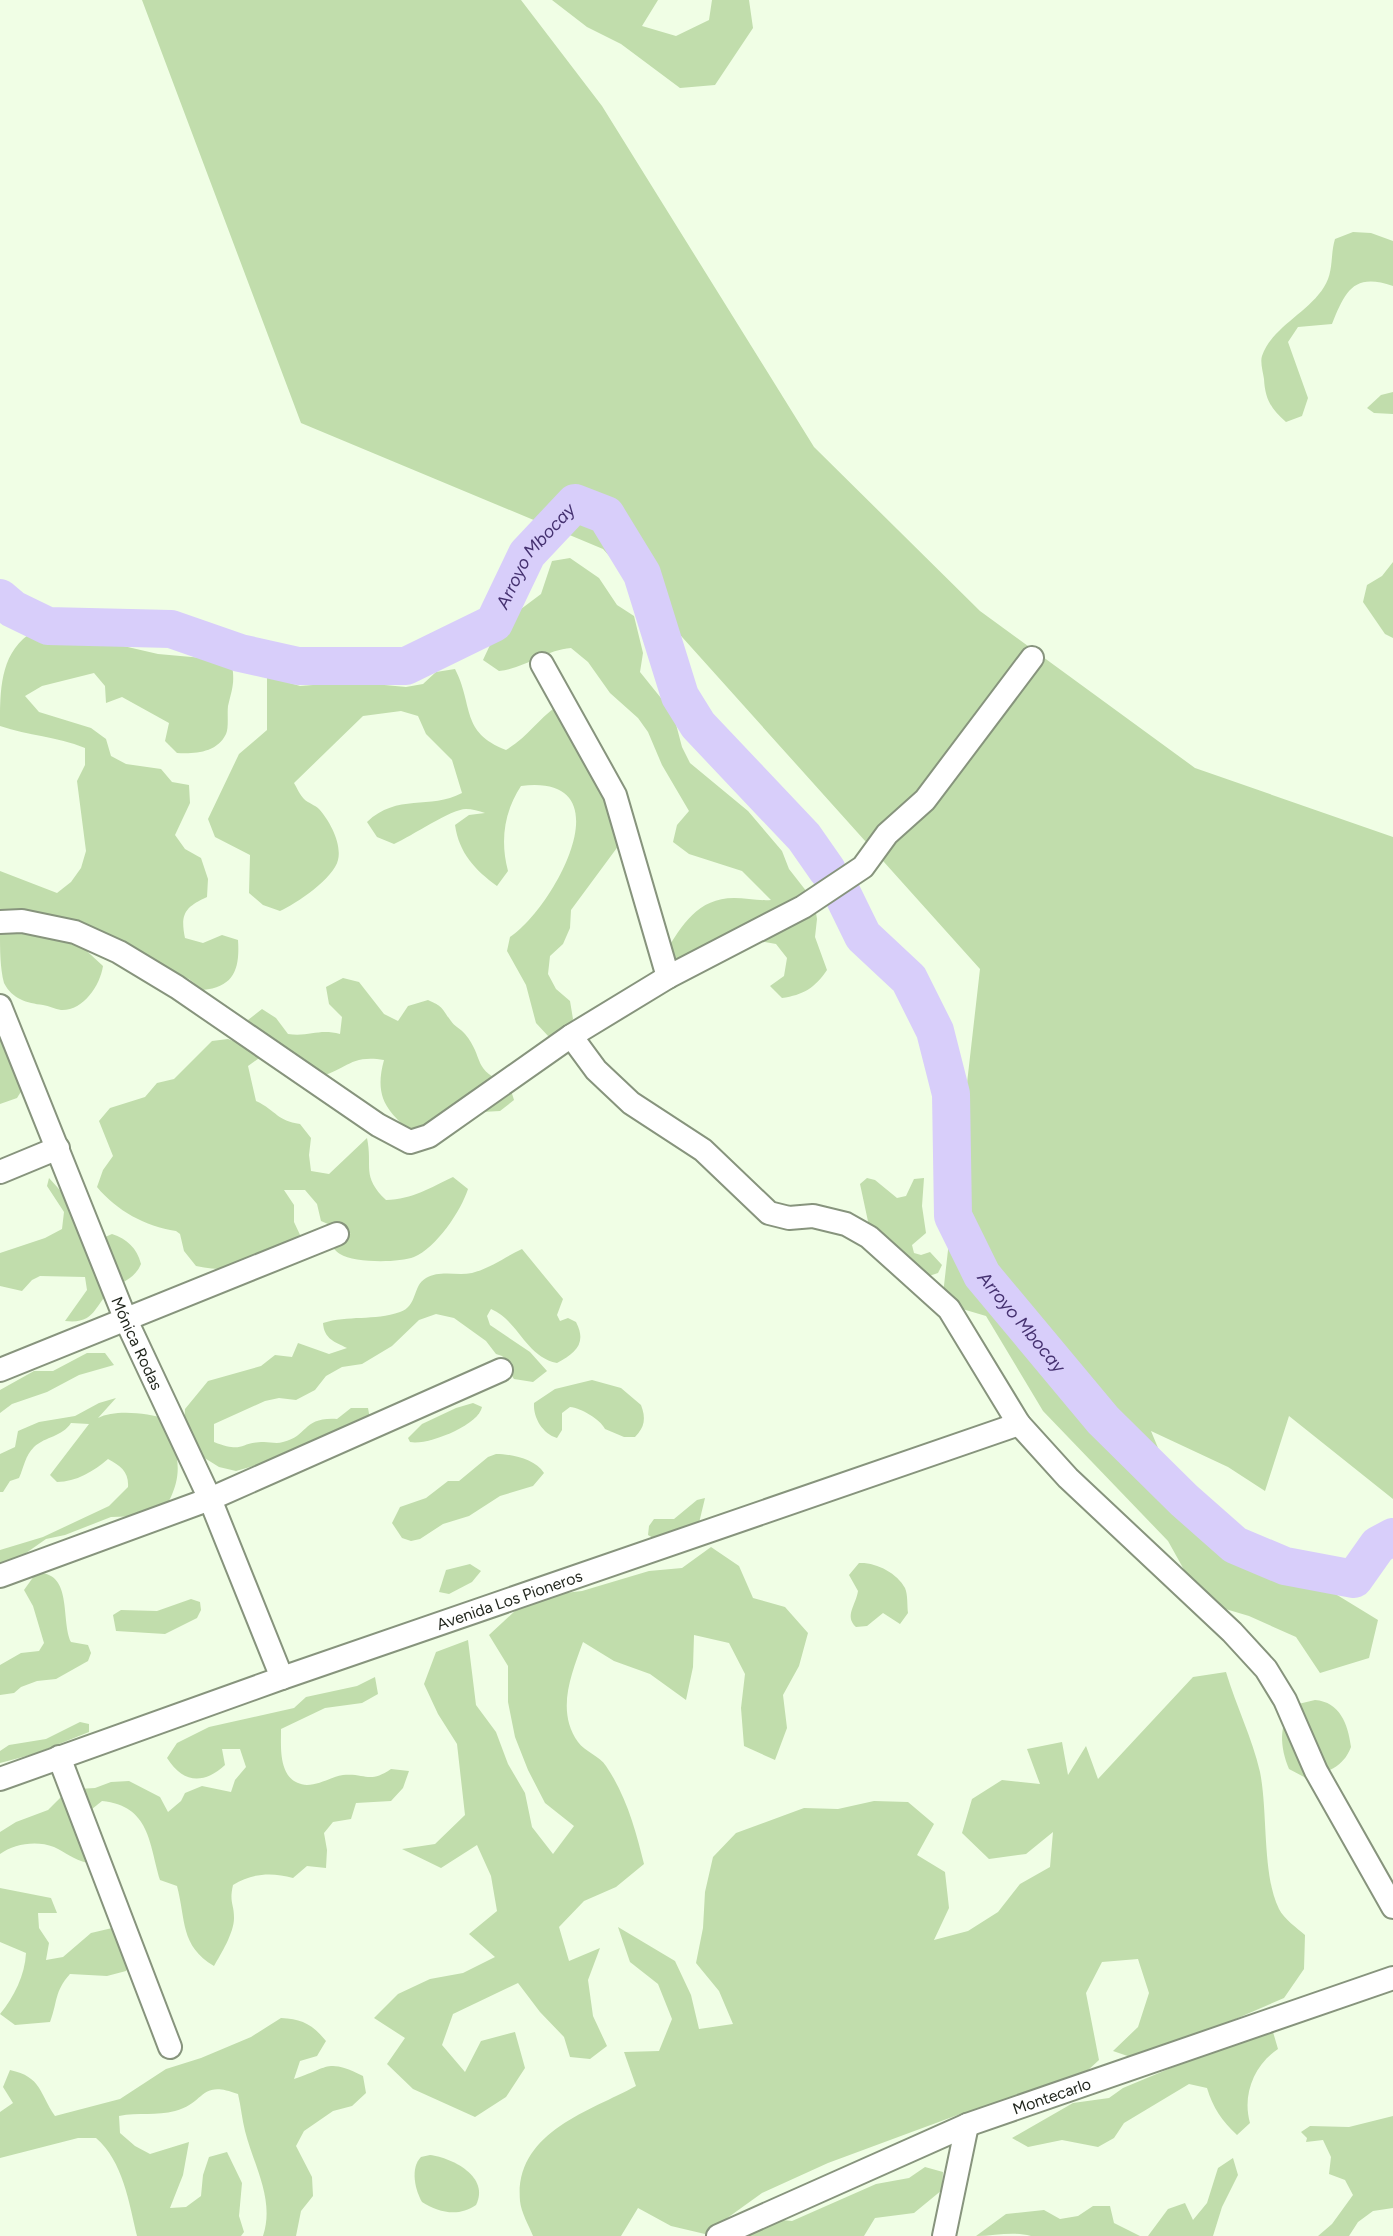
<svg xmlns="http://www.w3.org/2000/svg" width="1393" height="2236" font-family="Figtree,sans-serif">
<style>
.green{fill:#c1ddac}
.lines{fill:none;stroke-linecap:round;stroke-linejoin:round}
.river{stroke:#d8cefa;stroke-width:38}
.minor-casing{stroke:#87947d;stroke-width:26}
.minor{stroke:#fff;stroke-width:22}
.labels{text-anchor:middle;dominant-baseline:central;stroke-width:6;stroke-linejoin:round;paint-order:stroke}
.street-label{font-size:16px;fill:#1f241b;stroke:#fff}
.water-label{font-size:18px;font-style:italic;fill:#453170;stroke:#fff}
</style>
<rect width="100%" height="100%" fill="#f0fee5"/>
<!-- green -->
<g class="green">
<path d="M142 0H521L602 106 814 447 980 611 1195 768 1393 837V1499L1289 1416 1265 1491 1228 1467 1151 1431 1173 1484 1226 1531 1262 1556 1306 1576 1378 1620 1369 1658 1320 1673 1296 1637 1249 1616 1202 1602 1168 1541 1043 1411 986 1316 942 1303 980 969 603 549 301 423Z"/>
<path d="M552 0H658L642 26 676 36 709 20 712 0H749L753 28 715 85 680 88 621 44 587 27Z"/>
<path d="M1353 232 1371 233 1393 241V286C1353 272 1345 292 1332 324L1298 327 1288 342 1308 398 1302 416 1286 422C1271 409 1265 399 1264 379 1263 372 1260 362 1262 356 1272 327 1308 313 1324 287 1334 272 1330 255 1335 239Z"/>
<path d="M1393 392V414L1374 413 1367 408 1381 395Z"/>
<path d="M570 558 599 578 617 605 634 616 643 653 640 672 673 713 682 747 690 763 748 811 782 851 789 869 814 901 817 919 815 937 827 970C815 988 803 995 782 998L770 986 784 976 787 958 776 944 759 941 676 974 665 953C682 925 698 898 734 898 746 898 759 901 771 900L742 871 689 854 673 842 677 825 689 811 662 765 648 732 638 718 610 693 588 662 571 648C545 650 526 668 499 671L483 660 490 645 513 615 541 594 552 561Z"/>
<path d="M1393 562V638L1385 634 1363 602 1367 585 1382 576Z"/>
<path d="M28 635 64 642 119 645 158 654 214 659 232 665C235 683 232 689 228 706 227 714 229 727 226 734 217 753 194 754 177 753L165 741 169 723 122 697 106 703 105 686 94 673 42 686 25 696 39 712 91 728 106 739 111 756 126 764 161 769 172 782 189 785 190 803 175 835 185 849 201 858 208 879 207 897C185 907 180 914 185 938L203 943 222 935 238 940C240 969 234 987 203 990L189 979 173 972 21 914 0 911V871L57 893 71 882 81 868 86 851 77 781 85 765V748C56 736 29 736 0 726 0 691 0 656 28 635Z"/>
<path d="M455 669C474 706 460 732 506 750 529 736 537 720 557 706L570 739 583 751 591 765 622 841 571 910 570 928 563 944 550 956 548 974 556 989 570 1001 573 1019 566 1035 549 1037 536 1023 526 985 507 951 510 937C554 908 628 773 521 786 504 812 500 841 508 871L497 886C475 870 459 853 455 825L469 815 485 813C479 811 472 809 466 809 451 809 412 836 394 844L377 837 367 822C397 793 430 810 462 793L452 760 426 734 418 716 401 711 363 716 294 783C297 788 300 795 304 799 308 803 315 805 319 809 330 821 342 844 338 860 334 878 296 904 280 911L263 905 249 893 250 855 215 837 208 819 239 754 267 730V676L300 686 352 682 406 687 423 684 436 672Z"/>
<path d="M13 927 78 943 103 966C100 986 83 1011 61 1010 55 1009 49 1006 43 1005 27 1003 12 999 4 983 0 968 0 949 0 932Z"/>
<path d="M343 978 359 982 384 1014 398 1021 408 1006 428 1000C444 1007 441 1008 451 1021 454 1026 461 1029 465 1034 485 1058 471 1071 509 1084L514 1100 500 1111 482 1112 418 1138C389 1113 373 1100 384 1060 348 1054 346 1072 316 1077L257 1035 248 1020 262 1009 276 1018 288 1034C310 1037 319 1028 340 1034L342 1017 329 1004 326 987Z"/>
<path d="M0 1003 22 1090 17 1098 0 1104Z"/>
<path d="M228 1039 247 1046 262 1056 248 1066 256 1101C277 1111 277 1121 300 1124L311 1138 309 1155 311 1171 329 1174 367 1138C373 1167 361 1176 386 1200 413 1199 430 1188 453 1177L468 1189C461 1211 436 1248 414 1257 398 1263 354 1263 340 1254 335 1251 331 1245 326 1241L332 1232 351 1234 321 1221 317 1204 305 1190H284L294 1205V1222L301 1237C260 1262 247 1276 196 1266L184 1251 180 1234 176 1231C145 1226 117 1211 97 1187L103 1170 113 1156 99 1121 110 1108 145 1097 157 1083 174 1079 212 1041Z"/>
<path d="M49 1178 103 1238 112 1234C127 1239 137 1248 141 1264 135 1278 125 1280 113 1289 94 1303 97 1325 65 1321L87 1290 85 1277 40 1276 32 1280 22 1291 0 1286V1253L45 1238 62 1229 64 1212 47 1186Z"/>
<path d="M867 1178 875 1180 897 1198 906 1196 914 1179 924 1178 922 1206 926 1233 912 1245 914 1253 921 1255 930 1252 942 1265 938 1273 929 1276 914 1274 869 1226 860 1184Z"/>
<path d="M522 1249 563 1299 557 1315 560 1321 568 1318 576 1322C587 1343 576 1353 557 1363 525 1356 519 1321 491 1309L487 1316 490 1325 530 1352 547 1371 533 1382 514 1379 509 1372 508 1362 502 1356 496 1354 486 1341 454 1318 436 1314 419 1320 392 1346 362 1364 342 1367 326 1376 315 1390 296 1400 279 1398 265 1401 214 1424V1442C245 1454 238 1442 264 1442 270 1442 277 1444 283 1442 309 1436 302 1417 337 1419L351 1408H368L371 1425 288 1456 236 1471 219 1467 203 1457 184 1427 185 1409 208 1381 261 1366 275 1355 292 1357 298 1343 329 1354 347 1348C335 1342 324 1339 323 1323 348 1315 374 1321 400 1312 418 1306 412 1286 426 1278 440 1270 457 1276 472 1273 491 1268 505 1257 522 1249Z"/>
<path d="M87 1353H105L114 1365 79 1375 47 1392 12 1404 0 1413V1390L34 1371H53Z"/>
<path d="M592 1380 621 1388 641 1405C646 1418 645 1427 635 1437H624L605 1429C600 1419 581 1408 570 1407L562 1413V1430L557 1438C543 1434 533 1418 534 1403L555 1389Z"/>
<path d="M116 1398 98 1418C115 1409 148 1413 166 1419 176 1451 185 1470 169 1501L142 1516 111 1517 65 1535 46 1539 16 1560 0 1564V1550L43 1537 109 1506 128 1487C129 1472 121 1466 108 1459 94 1471 76 1482 57 1482L50 1475 89 1424 71 1423C62 1437 46 1436 34 1447 25 1456 24 1467 19 1478L10 1481 3 1492H0V1454L15 1447 18 1431 39 1422 75 1416 99 1403Z"/>
<path d="M473 1403 482 1407C479 1425 427 1446 410 1442L408 1438 422 1424 456 1408Z"/>
<path d="M496 1454C512 1454 535 1459 544 1473L533 1486 500 1496 469 1516 443 1524 420 1539 411 1541 402 1538 392 1523 400 1507 426 1498 448 1481H459L488 1457Z"/>
<path d="M705 1498 699 1523 658 1541 648 1535 649 1526 654 1519H674L697 1500Z"/>
<path d="M711 1547 739 1566 753 1598 785 1607 808 1633 799 1666 783 1695 787 1728 775 1760 744 1746 741 1708 745 1674 729 1643 694 1635 693 1667 686 1700 650 1674 614 1661 583 1642C571 1675 556 1711 578 1742 585 1752 600 1756 606 1766 626 1795 636 1831 644 1864L616 1887 584 1901 559 1927 569 1961 600 1948 588 1980 593 2016 607 2046 590 2059 570 2057 564 2037 540 2012 518 1983 453 2014 442 2045 465 2072 481 2041 515 2032 525 2068 506 2097 475 2117 413 2089 387 2064 405 2038 374 2018 398 1994 430 1979 463 1973 495 1957 469 1934 497 1911 491 1876 477 1845 441 1868 402 1849 435 1844 465 1815 457 1744 438 1714 424 1684 436 1652 468 1640 476 1705 496 1732 508 1764 525 1793 532 1827 553 1854 574 1826 545 1803 528 1770 515 1737 508 1702V1666L489 1635 516 1610 548 1595 582 1591 649 1571 682 1568Z"/>
<path d="M859 1563C876 1562 897 1573 905 1588 908 1595 907 1605 908 1613L900 1624 883 1613 867 1626 856 1627C844 1616 856 1605 858 1591L849 1575Z"/>
<path d="M470 1564 481 1571 472 1582 449 1594 439 1592 446 1570Z"/>
<path d="M42 1573C72 1577 61 1621 71 1642L88 1645 91 1653 88 1661 56 1679 37 1681 21 1687 14 1693 0 1695V1665L21 1653 39 1651 44 1643 33 1606 24 1590 34 1576Z"/>
<path d="M191 1599 200 1602 201 1610 197 1618 165 1634 116 1631 113 1615 121 1610 157 1611Z"/>
<path d="M1226 1672C1236 1706 1252 1737 1260 1772 1268 1812 1262 1875 1279 1909 1284 1919 1297 1928 1305 1935L1304 1969 1284 1998 1217 2027 1151 2064 1113 2051 1138 2027 1149 1993 1138 1959 1102 1962 1086 1993 1099 2060 1073 2084 963 2113 828 2163 762 2193 705 2234 671 2226 638 2208 621 2236H533C529 2226 521 2212 520 2201 514 2133 588 2112 636 2086L624 2052 659 2051 672 2019 658 1984 630 1962 618 1927 675 1961 691 1995 699 2029 733 2024 719 1991 696 1963 703 1928 705 1892 713 1857 736 1833 804 1808 838 1809 874 1801 908 1802 934 1824 917 1855 945 1872 949 1908 934 1940 968 1931 998 1912 1020 1884 1050 1867 1053 1832 1026 1854 989 1859 962 1833 972 1799 1002 1780 1040 1784 1027 1749 1062 1742 1068 1775 1086 1746 1098 1779 1193 1677Z"/>
<path d="M375 1677 378 1694 362 1703 325 1708 281 1729C281 1749 278 1783 307 1785 319 1785 331 1777 343 1775 366 1773 369 1784 391 1769L409 1771 403 1788 391 1801 356 1803 351 1819 333 1822 324 1833 327 1850 326 1868 307 1866 293 1878C272 1872 252 1873 233 1885 229 1903 234 1903 234 1918 234 1933 221 1954 214 1966 180 1946 186 1920 177 1886L160 1880C149 1843 150 1806 102 1801L87 1813 88 1863C72 1859 67 1853 54 1847 36 1840 14 1844 0 1854V1832L16 1822 48 1810 61 1797 78 1789 95 1788 111 1782 129 1781 160 1797 168 1812 181 1801 185 1793 202 1786 231 1792 235 1780 246 1767 240 1749H222L225 1765C203 1785 183 1783 167 1758L177 1743 209 1727 294 1708 306 1697 357 1686Z"/>
<path d="M1315 1700C1340 1702 1348 1724 1351 1747 1343 1768 1327 1772 1306 1778L1289 1769C1280 1747 1278 1724 1294 1705Z"/>
<path d="M80 1722 89 1724V1732L34 1754 0 1763V1751L9 1745 46 1739Z"/>
<path d="M0 1888 51 1898 57 1913H38L39 1928 49 1943 46 1960 63 1957 91 1933 125 1925 135 1955 126 1971 107 1976 70 1974C54 1992 58 2001 50 2022L15 2025 0 2014C14 1997 25 1975 26 1953L0 1942Z"/>
<path d="M281 2018C302 2019 312 2024 326 2041L317 2056 300 2061 294 2079C329 2068 326 2058 363 2076L366 2093 352 2106 333 2111 304 2131 296 2146 312 2177 313 2196 301 2211 296 2236H263C275 2200 254 2166 245 2131 242 2119 241 2107 238 2094 199 2079 206 2103 175 2111 157 2116 138 2112 119 2116L120 2133 135 2146 150 2154 189 2142 183 2175 170 2208 186 2207 201 2196 203 2175 209 2157 227 2152 242 2183 239 2216 244 2232 241 2236H137C129 2203 123 2161 96 2138H78L0 2158V2112L13 2103 3 2087 10 2070C42 2077 39 2093 55 2116L120 2099 166 2069 201 2058 251 2037Z"/>
<path d="M1273 2032 1278 2049C1254 2065 1242 2095 1250 2123L1237 2135C1222 2121 1213 2108 1207 2088L1189 2084 1124 2123 1114 2138 1098 2147 1062 2140 1028 2147 1012 2138 1073 2103 1109 2098 1123 2088 1190 2060Z"/>
<path d="M1393 2116V2208L1373 2211 1358 2222 1349 2236H1318L1332 2224 1353 2195 1345 2180 1329 2174 1331 2157 1323 2140 1306 2142 1307 2138 1301 2132 1310 2126 1349 2127Z"/>
<path d="M430 2155C453 2158 490 2177 476 2205 459 2217 439 2213 422 2202 415 2190 410 2168 421 2157Z"/>
<path d="M1233 2158 1238 2175 1222 2207 1213 2236H1148L1168 2209 1185 2203 1193 2220 1207 2203 1218 2168Z"/>
<path d="M925 2167 943 2172 942 2190 914 2213 875 2218 864 2236H744L772 2219 792 2221 876 2184 909 2178Z"/>
<path d="M1093 2206H1110L1114 2223 1140 2236H1031C1012 2231 996 2236 976 2236L1006 2214 1044 2210 1060 2219 1078 2216Z"/>
</g>
<g class="lines">
<!-- river -->
<g class="river">
<path id="s1" d="M0 598 13 609 48 626 171 629 240 653 298 666H406L494 623 527 554 575 503 606 515 642 574 680 696 698 725 804 837 827 870"/>
<path id="s2" d="M839 887 863 936 909 979 935 1031 951 1094 953 1216 982 1275 1103 1420 1184 1500 1235 1545 1285 1566 1354 1579 1378 1545 1393 1537"/>
</g>
<!-- minor casing -->
<g class="minor-casing">
<g id="minor">
<path d="M542 664 615 795 668 977"/>
<path d="M0 922 22 921 75 932 119 952 177 987 378 1125 410 1142 429 1136 571 1036 668 977 803 907 863 867 887 834 925 800 1032 658"/>
<path id="s3" d="M0 1006 125 1318 210 1499 282 1678"/>
<path d="M571 1036 596 1070 631 1103 703 1150 769 1213 789 1218 813 1216 846 1224 869 1237 949 1309 1019 1424 1068 1478 1232 1632 1266 1669 1285 1700 1316 1771 1393 1907"/>
<path d="M0 1172 58 1148"/>
<path d="M0 1370 337 1234"/>
<path d="M0 1576 210 1499 501 1370"/>
<path d="M59 1757 170 2047"/>
<path id="s4" d="M0 1779 282 1678 1019 1424"/>
<path id="s5" d="M718 2236 967 2125 1393 1978"/>
<path d="M944 2236 967 2125"/>
</g>
</g>
<!-- minor -->
<use href="#minor" class="minor"/>
</g>
<g class="labels">
<!-- street labels -->
<g class="street-label">
<text stroke="none"><textPath href="#s3" startOffset="364">Mónica Rodas</textPath></text>
<text stroke="none"><textPath href="#s4" startOffset="540">Avenida Los Pioneros</textPath></text>
<text stroke="none"><textPath href="#s5" startOffset="362">Montecarlo</textPath></text>
</g>
<!-- water labels -->
<g class="water-label">
<text stroke="none"><textPath href="#s1" startOffset="597">Arroyo Mbocay</textPath></text>
<text stroke="none"><textPath href="#s2" startOffset="490">Arroyo Mbocay</textPath></text>
</g>
</g>
</svg>
